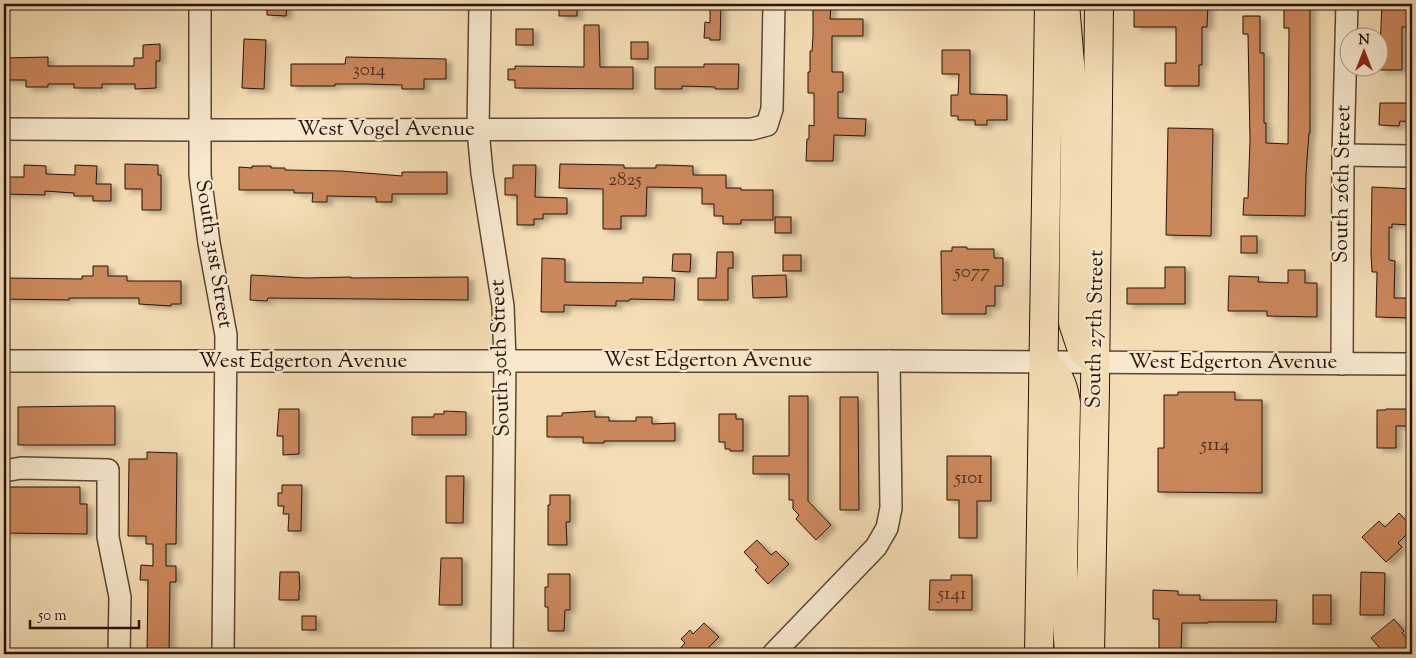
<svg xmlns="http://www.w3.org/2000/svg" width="1416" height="658" font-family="'Sorts Mill Goudy',serif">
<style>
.building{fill:#cb875c;stroke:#26120b;filter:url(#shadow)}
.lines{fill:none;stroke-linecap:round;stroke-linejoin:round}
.minor-casing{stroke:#5a4535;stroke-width:24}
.major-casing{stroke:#26120b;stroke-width:30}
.minor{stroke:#f8e9ce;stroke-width:21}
.major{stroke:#f4ddb4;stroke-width:28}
.labels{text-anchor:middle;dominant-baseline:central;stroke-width:4.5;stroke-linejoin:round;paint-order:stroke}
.number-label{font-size:19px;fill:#4f2f1f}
.street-label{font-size:21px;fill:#26120b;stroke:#f8e9ce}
</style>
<defs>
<filter id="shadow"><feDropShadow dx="5.5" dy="3" stdDeviation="2.5" flood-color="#0004"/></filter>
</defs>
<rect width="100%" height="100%" fill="#f4ddb4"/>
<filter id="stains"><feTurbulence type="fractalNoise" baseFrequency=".004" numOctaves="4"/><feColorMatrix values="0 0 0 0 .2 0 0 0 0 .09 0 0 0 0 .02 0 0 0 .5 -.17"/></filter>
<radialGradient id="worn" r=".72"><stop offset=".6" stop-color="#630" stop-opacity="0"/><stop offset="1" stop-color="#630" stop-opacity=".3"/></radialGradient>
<!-- building -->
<g class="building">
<path d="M267 4H287L286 16 267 15Z"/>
<rect x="559" y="4" width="18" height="12"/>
<path d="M710 4H721L720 40H710V38H704L705 22 710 23Z"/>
<path d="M813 4H831L830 19H863V36H832V72H843V92H838V118L866 119 865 136 834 135 833 161H806L807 139H809V125L814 126V93H808V72H810V51H812L813 36Z"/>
<path d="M1134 4H1208L1207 27H1202V65H1199V86H1165V63H1176V27H1134Z"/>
<path d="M1284 4H1310V133H1309L1306 173 1305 216 1243 215 1244 198H1248L1250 140 1248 34H1243V16H1260V53H1264V123H1266V143L1288 144 1289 28H1284Z"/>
<path d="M1382 4H1408V6H1412V24H1408L1407 27H1402V70H1379Z"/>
<path d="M584 25H599L600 67H633V89L515 88V80H508V69H515V66L584 67Z"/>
<rect x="516" y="29" width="17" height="16"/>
<path d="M244 39 266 40 264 89 242 88Z"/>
<rect x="631" y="42" width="17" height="17"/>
<path d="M160 44V61H156V88L135 89V84H102V88H74V84H48V87H26V80H4V58L48 57V66H134V58H143V45Z"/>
<path d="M942 50H970V94L1007 95V120H987V125H975V120H958V116H951V95H958L959 74H942Z"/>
<path d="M346 57 446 59V79H424V89H402V85L364 84H335V86H291V64H345Z"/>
<path d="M704 64H739L738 89H715V87L682 86V89H655V67H704Z"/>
<path d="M1380 103H1412V122L1400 121 1399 126 1379 125Z"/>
<path d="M1168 128 1213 129 1211 236 1166 235Z"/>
<path d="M125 164 158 165V175H161V210H142V189H125Z"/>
<path d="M560 164 624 165V168H656V165H664L693 166V175H726V188H741V190H773V220H741V224H723V216H714V204H702V188L647 187 646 216H621V229H603V189L559 188Z"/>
<path d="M24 165 46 166V174L75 175V165L97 166 96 184H111V201H93V196H74V193L45 191V195L4 194V177H24Z"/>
<path d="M513 165H536L535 197 567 198V214H543V219H534V225H517V195H505V178H513Z"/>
<path d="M252 166H271V168H285V170L341 171 402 176V172H447V194H392V202H376V197L327 196V202H312L313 193H294V190H239V167L252 168Z"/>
<path d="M1372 187 1412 189V225L1392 224V228L1389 227V260L1395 261 1394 298H1412V318L1376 317 1377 272H1372L1371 254Z"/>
<rect x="775" y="217" width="16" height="16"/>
<rect x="1241" y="236" width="16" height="17"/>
<path d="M952 247H967V249H994V258H1003V286H995V306H986V314H942L941 251H952Z"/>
<path d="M717 252H733V268H728V300H698V278H716Z"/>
<path d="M673 254H691L690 272 672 271Z"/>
<rect x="783" y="255" width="18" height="16"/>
<path d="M542 258 565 259V282L643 283V277L675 278 674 300 630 299 629 301H616V306L564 305V312H541Z"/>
<path d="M93 266H108V276H127V281H181V304H171V306L139 304V298H69V300L4 299V278L82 279V276H93Z"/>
<path d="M1165 267H1185V304H1127V288H1165Z"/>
<path d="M1288 270H1305V283H1317V317L1267 316V311H1228L1229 276 1259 277 1258 282 1288 283Z"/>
<path d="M251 275 306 278 351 277V278L468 277V300L268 298 267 301 250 300Z"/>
<path d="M786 275 787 297 753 298 752 276Z"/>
<path d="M1178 392H1235V400H1262V493L1158 492V448H1164V395H1178Z"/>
<path d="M789 396H808V501L831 525 816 540 796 519 799 515 793 509V500H789V474H753V456H789Z"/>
<path d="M840 397H858L859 510H840Z"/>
<path d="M95 406H115V445H18V407Z"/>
<path d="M279 409H299V454L283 455V436H277Z"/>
<path d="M1386 409H1409V426H1396V448H1377V410H1386Z"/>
<path d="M444 411 466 412V435H412V417H434V414H444Z"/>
<path d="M595 411V417H609V421H636V417H652V424L675 423V441H604V443H583V437H547V416H562V413Z"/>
<path d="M719 414H736V419H743V451H730V449H725V442H719Z"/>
<path d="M147 452 177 453 176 544H166V566H176V582H170L169 654H147L148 580H140L141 565 153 566V544H146V536H128L129 459H147Z"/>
<path d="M947 456H991V501H977V538H959V500H947Z"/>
<path d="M446 476H464L463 523H446Z"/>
<path d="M282 485H302L301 531H288L289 514H283L284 506H278V493H282Z"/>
<path d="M4 487H80V504H87V534L4 533Z"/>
<path d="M550 495H570V522H566L567 545H548V505H550Z"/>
<path d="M1399 513 1412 527V529L1398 543 1402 547 1386 562 1362 537 1379 521 1385 527Z"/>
<path d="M757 540 771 555 776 551 789 564 768 584 755 570 758 567 744 552Z"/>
<path d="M441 558H462V605H439Z"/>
<path d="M280 572H299L300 590H299V600H279Z"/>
<path d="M1361 572 1385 573 1384 615H1360Z"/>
<path d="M548 574H570V610H565L564 631H548V607H545V587H548Z"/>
<path d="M951 575H972V610H929L930 580H951Z"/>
<path d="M1153 590 1178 591V595H1200V600H1277L1276 622H1208V623H1182L1181 652H1159V619H1153Z"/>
<rect x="1313" y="595" width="18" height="29"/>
<rect x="302" y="616" width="14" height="14"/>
<path d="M1394 619 1404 631 1402 633 1410 642 1408 644 1412 650V654H1385L1371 638Z"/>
<path d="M704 623 719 637 702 654H675L685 643 681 639 690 630 693 634Z"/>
</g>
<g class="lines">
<!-- minor casing -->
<g class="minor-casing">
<g id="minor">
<path d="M200 4V175L209 243 226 335 223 654"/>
<path d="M480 4 478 130 482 173 503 306 505 361 502 654"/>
<path d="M4 129 199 130 752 129 767 125 772 109 774 4"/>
<path d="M1343 155 1412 156"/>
<path d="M4 361H889L1412 364"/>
<path d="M1342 364 1343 155 1347 4"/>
<path d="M4 471 21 468 108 470V537L120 597 119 654"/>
<path d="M773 654 876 547 887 528 891 508 889 361"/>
</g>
</g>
<!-- major casing -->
<g class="major-casing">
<g id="major">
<path d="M1065 4 1075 123 1073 323 1082 350 1096 362"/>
<path d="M1044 362C1059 376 1063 382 1066 403L1063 566 1069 654"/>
<path d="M1039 654 1049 4"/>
<path d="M1090 654 1095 389 1099 4"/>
</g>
</g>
<!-- minor -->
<use href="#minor" class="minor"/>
<!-- major -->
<use href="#major" class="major"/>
</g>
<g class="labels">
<!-- number labels -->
<g class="number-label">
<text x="369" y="70">3014</text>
<text x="625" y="180">2825</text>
<text x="972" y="272">5077</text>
<text x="1215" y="445">5114</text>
<text x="969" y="478">5101</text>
<text x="952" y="594">5141</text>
</g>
<!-- street labels -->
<g class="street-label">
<text x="386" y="130">West Vogel Avenue</text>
<text transform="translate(1343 184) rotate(-89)">South 26th Street</text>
<text transform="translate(213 254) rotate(81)">South 31st Street</text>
<text transform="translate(1096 329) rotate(-89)">South 27th Street</text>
<text transform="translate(501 358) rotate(-92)">South 30th Street</text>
<text x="708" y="361">West Edgerton Avenue</text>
<text x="303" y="362">West Edgerton Avenue</text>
<text x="1233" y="363">West Edgerton Avenue</text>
</g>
</g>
<!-- margin -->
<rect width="1416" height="658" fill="none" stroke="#f4ddb4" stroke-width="20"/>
<rect x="5" y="5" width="1406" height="648" fill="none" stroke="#26120b" stroke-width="2.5"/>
<rect x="10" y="10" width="1396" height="638" fill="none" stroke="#26120b"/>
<!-- north arrow -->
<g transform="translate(1364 52)"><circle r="24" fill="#f8e9ce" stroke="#a49380"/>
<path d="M0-4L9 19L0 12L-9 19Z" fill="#8f2418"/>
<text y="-8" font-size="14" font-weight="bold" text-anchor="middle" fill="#26120b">N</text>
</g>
<!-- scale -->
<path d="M30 620v8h109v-8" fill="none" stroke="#26120b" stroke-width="2.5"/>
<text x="38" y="620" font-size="15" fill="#26120b" stroke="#f8e9ce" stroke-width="4" paint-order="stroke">50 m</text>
<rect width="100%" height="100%" filter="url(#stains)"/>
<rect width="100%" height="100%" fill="url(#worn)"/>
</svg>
